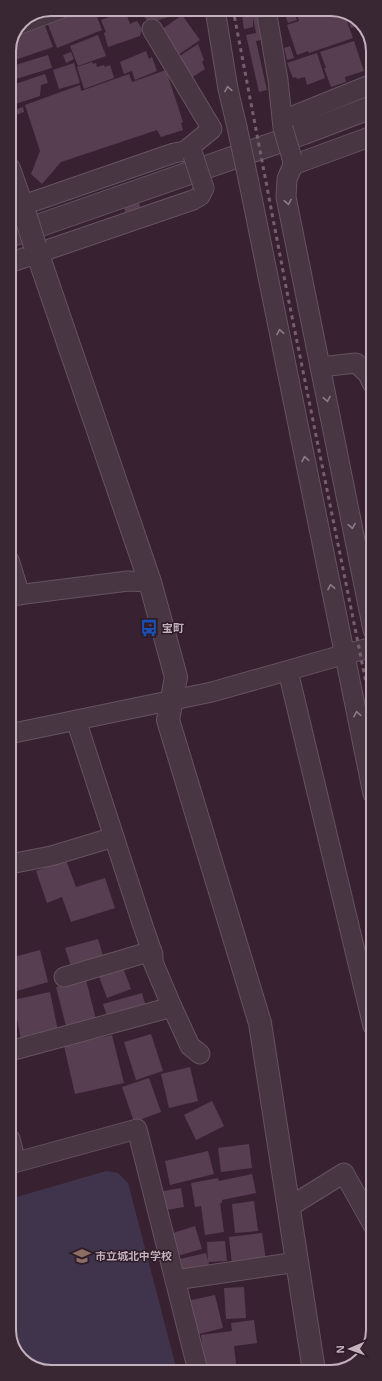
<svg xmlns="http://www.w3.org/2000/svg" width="382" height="1381" font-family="Arial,'Noto Sans JP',sans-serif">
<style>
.green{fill:#40344d}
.building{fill:#583e51}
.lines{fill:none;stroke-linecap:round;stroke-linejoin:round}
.minor-casing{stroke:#665361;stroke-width:21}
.tertiary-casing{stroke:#665361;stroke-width:24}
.minor{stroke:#483643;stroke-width:19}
.tertiary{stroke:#483643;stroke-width:22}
.rail{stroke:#765f6f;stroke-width:3;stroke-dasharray:4 4;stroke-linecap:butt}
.minor-bridge-casing{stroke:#665361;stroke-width:21;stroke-linecap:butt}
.tertiary-bridge-casing{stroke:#665361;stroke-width:24;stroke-linecap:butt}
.minor-bridge{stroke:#483643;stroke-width:19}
.tertiary-bridge{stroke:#483643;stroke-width:22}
.oneway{stroke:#8d7987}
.labels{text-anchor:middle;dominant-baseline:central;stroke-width:3;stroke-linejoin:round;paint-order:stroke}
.poi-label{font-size:11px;font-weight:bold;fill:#c5b0be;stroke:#2d1b28;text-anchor:start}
.rim{fill:none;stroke:#c5b0be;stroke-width:2}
</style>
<rect width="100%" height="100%" fill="#382232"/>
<!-- green -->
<path class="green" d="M106 1171 118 1173 128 1183 177 1371 46 1372 23 1361 10 1338V1199Z"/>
<!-- building -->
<g class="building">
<path d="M80 9H94L102 30 57 48 47 22Z"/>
<path d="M137 9H186V12L155 21H148Z"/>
<path d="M241 9H258L265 39 256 41 267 90 259 92 246 35 256 33 253 18V27L244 29Z"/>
<path d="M283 9H293L297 20 288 23Z"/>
<path d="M295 9H336L344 13 353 38 309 53 308 51 297 55 287 25 299 21Z"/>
<path d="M125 11 130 24 137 21 142 29 140 36 108 47 104 33 106 32 101 20Z"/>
<path d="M182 15 200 40 178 55 161 30Z"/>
<path d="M349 15 353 17 356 27 351 28 347 16Z"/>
<path d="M358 19 359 20 367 34 363 35Z"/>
<path d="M44 23 53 47 9 62V51L16 33Z"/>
<path d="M98 35 106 56 78 66 70 46Z"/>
<path d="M368 35 372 43V57L365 36Z"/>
<path d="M354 41 364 71 345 77 346 82 331 87 324 68H326L320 52Z"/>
<path d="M198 44 204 60 202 62 205 69 191 78 178 57Z"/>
<path d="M290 46 294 58 287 60 284 48Z"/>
<path d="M146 51 149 59 152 57 157 71 135 80 132 71 124 74 120 62Z"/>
<path d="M71 52 74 59 66 63 63 55Z"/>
<path d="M317 53 325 78 307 85 305 77 297 79 296 77 293 78 287 63Z"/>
<path d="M48 55 52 68 9 81V67Z"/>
<path d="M92 62 93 64 96 63 97 67 104 65 105 67 110 65 114 78 84 89 77 67Z"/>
<path d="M74 63 80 83 59 89 53 70Z"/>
<path d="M166 70 183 122 181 123 183 130 161 137 157 130 61 162 42 184 31 174 40 151 25 105 80 85 81 91 129 74 132 82Z"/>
<path d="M45 74 48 83 41 85 40 96 9 106V86Z"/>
<path d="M23 107 24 112 13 116 11 111Z"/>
<path d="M138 200 141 209 126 214 122 203Z"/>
<path d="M66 860 76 887 105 878 115 908 71 922 62 897 47 903 36 871Z"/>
<path d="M98 939 106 966 74 975 65 948Z"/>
<path d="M40 950 48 982 17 991 10 965V958Z"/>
<path d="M122 965 131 989 107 998 98 974Z"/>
<path d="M86 980 96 1019 66 1026 56 987Z"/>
<path d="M50 992 58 1031 21 1039 13 1000Z"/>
<path d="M142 993 146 1007 108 1019 103 1004Z"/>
<path d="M151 1034 163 1071 136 1080 124 1042Z"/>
<path d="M112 1035 124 1083 75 1094 64 1046Z"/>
<path d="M190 1067 198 1101 169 1108 161 1074Z"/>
<path d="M149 1078 161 1112 134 1122 122 1087Z"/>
<path d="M212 1101 224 1126 196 1140 184 1115Z"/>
<path d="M249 1144 252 1168 221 1172 218 1148Z"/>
<path d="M208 1151 214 1174 170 1185 165 1161Z"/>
<path d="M252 1174 256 1193 222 1200V1203H220L224 1232 205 1235 201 1206 195 1207 191 1183 218 1178 219 1181Z"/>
<path d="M181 1188 184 1207 161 1211 158 1192Z"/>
<path d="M254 1201 258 1231 235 1233 232 1204Z"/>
<path d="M195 1226 202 1249 174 1257 167 1235Z"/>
<path d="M262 1233 266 1260 232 1264 229 1237Z"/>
<path d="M225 1241 227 1261 208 1262 207 1242Z"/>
<path d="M206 1253 211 1272 175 1280 171 1261Z"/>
<path d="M244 1287 246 1318 226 1319 224 1288Z"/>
<path d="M215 1295 223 1328 195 1335 187 1301Z"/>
<path d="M254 1320 257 1343 234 1346 236 1364 205 1368 201 1335 232 1331 231 1323Z"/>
</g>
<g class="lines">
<!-- minor casing -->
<g class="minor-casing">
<g id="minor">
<path d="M215 9 228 89 237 127"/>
<path d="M266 9 278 80 283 128"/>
<path d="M20 24 60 9"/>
<path d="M152 29 212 129 185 151"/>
<path d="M283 120 372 84"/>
<path d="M292 158 293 165 287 179 286 197 373 630"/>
<path d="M293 165 372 136"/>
<path d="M249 183 373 794"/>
<path d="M9 210 174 153 185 151 193 155"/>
<path d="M9 263 193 200 200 196 204 188"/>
<path d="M320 367 356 363 368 374 372 383"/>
<path d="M9 560 20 595"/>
<path d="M9 596 128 581 150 582"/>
<path d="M288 671 373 1026"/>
<path d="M76 720 141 920 153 955V962L172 1007 190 1046 200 1054"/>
<path d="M9 734 212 692 328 659 373 647"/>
<path d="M10 864 51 856 114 837"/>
<path d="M64 977 152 951"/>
<path d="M10 1051 172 1007"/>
<path d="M10 1139 16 1162"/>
<path d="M10 1164 137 1129 198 1371"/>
<path d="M289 1207 344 1173 373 1225"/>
<path d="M175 1280 297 1262"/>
</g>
</g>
<!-- tertiary casing -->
<g class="tertiary-casing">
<g id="tertiary">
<path d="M9 169 25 214"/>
<path d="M9 236 304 133 372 107"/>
<path d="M35 246 150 582 176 677 168 720 260 1023 314 1371"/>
</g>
</g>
<!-- minor -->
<use href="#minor" class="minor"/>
<!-- tertiary -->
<use href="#tertiary" class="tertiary"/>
<!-- rail -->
<path class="rail" d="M233 9 287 292 373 717"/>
<!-- minor-bridge casing -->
<g class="minor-bridge-casing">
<g id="minor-bridge">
<path d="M237 127 249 183"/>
<path d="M283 128 292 158"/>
<path d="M193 155 204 188"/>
</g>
</g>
<!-- tertiary-bridge casing -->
<g class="tertiary-bridge-casing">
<path id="tertiary-bridge" d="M25 214 35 246"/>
</g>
<!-- minor-bridge -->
<use href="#minor-bridge" class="minor-bridge"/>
<!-- tertiary-bridge -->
<use href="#tertiary-bridge" class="tertiary-bridge"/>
</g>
<!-- one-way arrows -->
<defs><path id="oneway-chevron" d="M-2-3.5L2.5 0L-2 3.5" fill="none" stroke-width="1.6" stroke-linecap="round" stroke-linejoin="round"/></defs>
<g class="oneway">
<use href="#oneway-chevron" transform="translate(228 89) rotate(-100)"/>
<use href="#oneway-chevron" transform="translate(288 202) rotate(80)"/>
<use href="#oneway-chevron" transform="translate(280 332) rotate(-101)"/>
<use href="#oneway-chevron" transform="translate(327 399) rotate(79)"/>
<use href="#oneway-chevron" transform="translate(305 459) rotate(-101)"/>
<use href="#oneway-chevron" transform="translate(352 526) rotate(79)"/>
<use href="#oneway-chevron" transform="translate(331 587) rotate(-101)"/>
<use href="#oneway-chevron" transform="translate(357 714) rotate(-101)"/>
</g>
<!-- icons -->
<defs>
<g id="bus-bare" transform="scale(1.38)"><path d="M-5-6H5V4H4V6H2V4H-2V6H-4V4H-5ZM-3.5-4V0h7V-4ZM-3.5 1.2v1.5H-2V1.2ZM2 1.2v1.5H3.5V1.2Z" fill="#1a4fb4" stroke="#2d1b28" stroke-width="2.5" paint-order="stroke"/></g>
<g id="school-bare" transform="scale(1.38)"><path d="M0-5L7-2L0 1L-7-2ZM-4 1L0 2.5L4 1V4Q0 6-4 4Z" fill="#8d6e63" stroke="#2d1b28" stroke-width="2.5" paint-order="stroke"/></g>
</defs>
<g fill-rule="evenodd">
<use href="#bus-bare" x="149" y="628"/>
<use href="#school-bare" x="82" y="1256"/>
</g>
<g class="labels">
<!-- poi labels -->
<g class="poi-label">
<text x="162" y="628">宝町</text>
<text x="95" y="1256">市立城北中学校</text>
</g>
</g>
<!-- crop -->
<path d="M0 0H382V1381H0ZM51 16H331A35 35 0 0 1 366 51V1330A35 35 0 0 1 331 1365H51A35 35 0 0 1 16 1330V51A35 35 0 0 1 51 16Z" fill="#392734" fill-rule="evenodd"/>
<path class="rim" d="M51 16H331A35 35 0 0 1 366 51V1330A35 35 0 0 1 331 1365H51A35 35 0 0 1 16 1330V51A35 35 0 0 1 51 16Z"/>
<!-- north arrow -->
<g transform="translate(350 1349) rotate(268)" stroke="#2d1b28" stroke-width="3" paint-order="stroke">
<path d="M0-3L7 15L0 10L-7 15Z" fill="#c5b0be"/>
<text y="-6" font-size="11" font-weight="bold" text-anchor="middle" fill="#c5b0be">N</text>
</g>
</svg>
